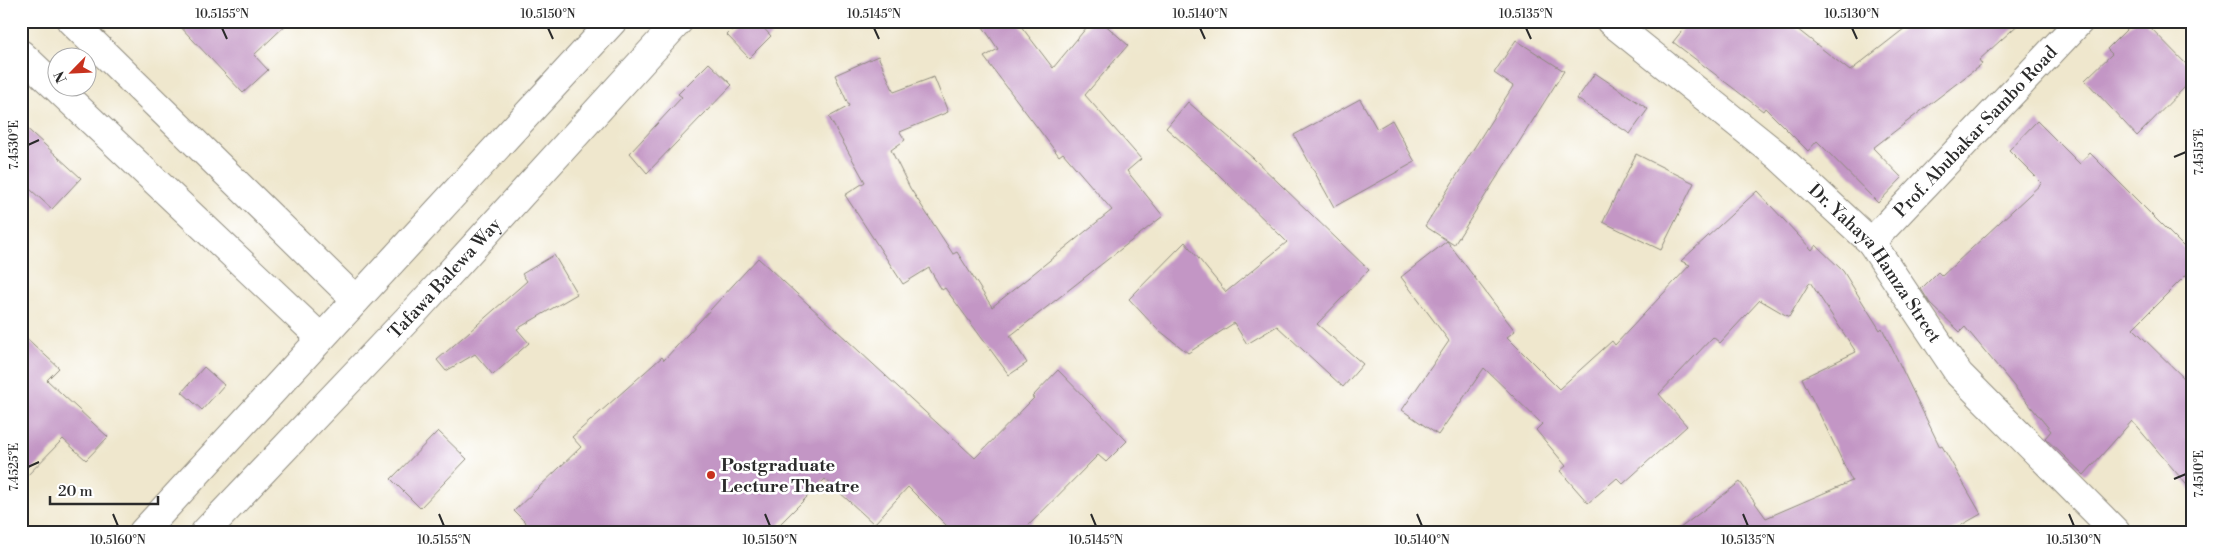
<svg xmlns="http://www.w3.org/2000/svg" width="2213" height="553" font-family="'Libre Bodoni',serif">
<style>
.building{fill:#c396c5}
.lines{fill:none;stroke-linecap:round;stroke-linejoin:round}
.minor-casing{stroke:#8d897c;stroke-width:30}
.major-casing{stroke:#8d897c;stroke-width:30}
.minor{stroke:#fff;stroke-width:28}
.major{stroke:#fff;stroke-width:28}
.ticks{fill:none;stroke:#2b2b2b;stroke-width:2}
.poi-dot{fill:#c8321e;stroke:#fff;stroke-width:2}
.labels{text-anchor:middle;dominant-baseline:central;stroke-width:5;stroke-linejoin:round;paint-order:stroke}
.street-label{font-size:18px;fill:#2b2b2b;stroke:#fff}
.poi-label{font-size:18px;font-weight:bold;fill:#2b2b2b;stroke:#fff;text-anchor:start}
.neatline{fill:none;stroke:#2b2b2b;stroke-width:2}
.ticks-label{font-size:12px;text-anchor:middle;fill:#2b2b2b}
</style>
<rect width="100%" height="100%" fill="#fff"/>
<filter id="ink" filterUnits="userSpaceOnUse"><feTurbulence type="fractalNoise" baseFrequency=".02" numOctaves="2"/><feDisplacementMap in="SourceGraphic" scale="10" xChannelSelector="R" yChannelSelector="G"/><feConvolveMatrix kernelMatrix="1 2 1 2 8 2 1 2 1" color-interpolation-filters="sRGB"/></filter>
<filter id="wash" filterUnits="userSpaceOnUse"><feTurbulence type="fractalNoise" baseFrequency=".0096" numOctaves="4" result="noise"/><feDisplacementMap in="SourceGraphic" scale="20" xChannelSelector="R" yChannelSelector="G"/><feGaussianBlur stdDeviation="1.12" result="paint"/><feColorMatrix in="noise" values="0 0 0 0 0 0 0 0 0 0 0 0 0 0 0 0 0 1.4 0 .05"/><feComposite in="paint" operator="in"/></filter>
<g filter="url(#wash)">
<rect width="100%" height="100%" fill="#efe7cd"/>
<g id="blocks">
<!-- building -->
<g class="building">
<path d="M175 21H290L254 55 268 70 243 93Z"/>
<path d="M741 21H757L771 36 749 58 727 35Z"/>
<path d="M979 21H1017L1053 68 1092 21H1101L1128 45 1085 95 1141 159 1127 171 1163 216 1010 336 1027 363 1009 375 945 288 942 290 929 268 903 284 845 195 865 182 829 117 849 106 835 75 878 56 894 92 934 77 948 112 900 132 905 140 891 150 910 188 953 254 957 252 992 307 1112 210 1063 153 1059 156 984 57 998 49Z"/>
<path d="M1690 21H1787L1850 71 1914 21H2022L1979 60 1982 64 1873 148 1902 178 1878 203 1817 141 1808 151 1765 108 1763 111 1673 42Z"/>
<path d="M2135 21H2144L2192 70V80L2137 136 2085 80 2112 54 2107 49Z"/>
<path d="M1516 40 1564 71 1454 245 1425 226 1513 86 1494 73Z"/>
<path d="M709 63 732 85 647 173 630 153 682 97 678 94Z"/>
<path d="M1595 73 1648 109 1630 134 1577 99Z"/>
<path d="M1360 99 1377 129 1392 120 1415 162 1334 207 1294 135Z"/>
<path d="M1188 102 1253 158 1369 270 1317 324 1363 364 1343 387 1277 326 1247 344 1234 323 1188 353 1155 327 1129 299 1185 242 1226 292 1287 242 1216 172 1166 128Z"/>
<path d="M2037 121 2080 164 2090 153 2192 255V269L2133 328 2192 386V491L2132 421 2084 475 2045 438 2051 431 1965 327 1960 332 1930 303 1921 289 1938 272 1942 276 2042 183 2009 150Z"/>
<path d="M21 123 81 178 52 209 21 181Z"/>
<path d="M1636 154 1694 183 1661 250 1603 222Z"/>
<path d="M1757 191 1812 250 1816 245 1843 271 1880 330 1882 328 1940 447 1942 446 1981 514 1949 532H1675L1740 482 1766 518 1852 481 1802 378 1856 352 1810 282 1789 317 1760 300 1720 343 1713 337 1659 394 1687 426 1623 484 1617 478 1588 503 1560 471 1566 466 1536 430 1542 424 1484 368 1438 435 1402 410 1449 341 1401 277 1447 241 1515 331 1507 337 1559 389 1612 341 1615 345 1690 265 1681 261Z"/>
<path d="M554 255 577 294 517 329 529 343 493 375 475 354 446 371 437 360 527 281 522 274Z"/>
<path d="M758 258 975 458 1034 398 1032 397 1058 370 1127 441 1106 462 1098 455 1022 532H953L908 487 874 524 825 479 772 532H535L514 511 581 447 572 437 662 357 664 360Z"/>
<path d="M21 333 59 368 47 380 108 437 86 460 63 439 21 482Z"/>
<path d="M204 367 224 385 202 410 182 392Z"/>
<path d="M438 431 467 459 420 508 391 479Z"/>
</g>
</g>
</g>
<g filter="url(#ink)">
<use href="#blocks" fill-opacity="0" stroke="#8d897c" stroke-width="1"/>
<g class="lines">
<!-- minor casing -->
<g class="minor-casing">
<g id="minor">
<path d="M71 21 356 300"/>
<path id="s1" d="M1610 21 1777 155 1871 242 1959 374 2116 532"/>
<path d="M21 54 321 338"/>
<path id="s2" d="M1871 242 2080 21"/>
</g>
</g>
<!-- major casing -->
<g class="major-casing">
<g id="major">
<path d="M143 532 613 21"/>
<path id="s3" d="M205 532 418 308 679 21"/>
</g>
</g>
<!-- minor -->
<use href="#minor" class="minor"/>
<!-- major -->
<use href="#major" class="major"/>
</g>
</g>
<!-- ticks -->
<path class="ticks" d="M222 28 227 39M548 28 553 39M874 28 879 39M1200 28 1205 39M1526 28 1531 39M1852 28 1857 39M28 145 39 140M2174 157 2186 152M28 467 39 462M2174 479 2186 474M113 514 118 526M439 514 444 526M765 514 770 526M1091 514 1096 526M1417 514 1422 526M1743 514 1748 526M2069 514 2074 526"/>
<!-- markers -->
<circle class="poi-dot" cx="711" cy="475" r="5"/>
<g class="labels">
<!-- street labels -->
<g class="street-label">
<text stroke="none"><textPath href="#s2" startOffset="152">Prof. Abubakar Sambo Road</textPath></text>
<text stroke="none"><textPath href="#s1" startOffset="361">Dr. Yahaya Hamza Street</textPath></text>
<text stroke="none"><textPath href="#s3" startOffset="349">Tafawa Balewa Way</textPath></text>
</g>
<!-- poi labels -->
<g class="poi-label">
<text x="721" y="465">Postgraduate<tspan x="721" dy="21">Lecture Theatre</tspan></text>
</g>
</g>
<!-- margin -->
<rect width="2213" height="553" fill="none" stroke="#fff" stroke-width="55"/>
<!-- north arrow -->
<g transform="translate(72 72) rotate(246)"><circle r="24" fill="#ffffff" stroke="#aaaaaa"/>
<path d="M0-4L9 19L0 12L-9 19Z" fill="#c8321e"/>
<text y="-8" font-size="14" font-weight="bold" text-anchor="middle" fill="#2b2b2b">N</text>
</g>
<!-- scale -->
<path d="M50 496v8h108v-8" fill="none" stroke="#2b2b2b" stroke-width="2.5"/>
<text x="58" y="496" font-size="15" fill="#2b2b2b" stroke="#ffffff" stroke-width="4" paint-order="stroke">20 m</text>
<rect x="28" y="28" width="2158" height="498" class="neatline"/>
<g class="ticks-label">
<text x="222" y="18">10.5155°N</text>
<text x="548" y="18">10.5150°N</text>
<text x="874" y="18">10.5145°N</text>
<text x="1200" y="18">10.5140°N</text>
<text x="1526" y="18">10.5135°N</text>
<text x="1852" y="18">10.5130°N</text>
<text transform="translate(14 145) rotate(-90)" y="4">7.4530°E</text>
<text transform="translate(2199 152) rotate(-90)" y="4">7.4515°E</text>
<text transform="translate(14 467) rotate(-90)" y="4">7.4525°E</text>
<text transform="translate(2199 474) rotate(-90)" y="4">7.4510°E</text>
<text x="118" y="544">10.5160°N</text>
<text x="444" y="544">10.5155°N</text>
<text x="770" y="544">10.5150°N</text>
<text x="1096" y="544">10.5145°N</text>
<text x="1422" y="544">10.5140°N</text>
<text x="1748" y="544">10.5135°N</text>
<text x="2074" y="544">10.5130°N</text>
</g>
</svg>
